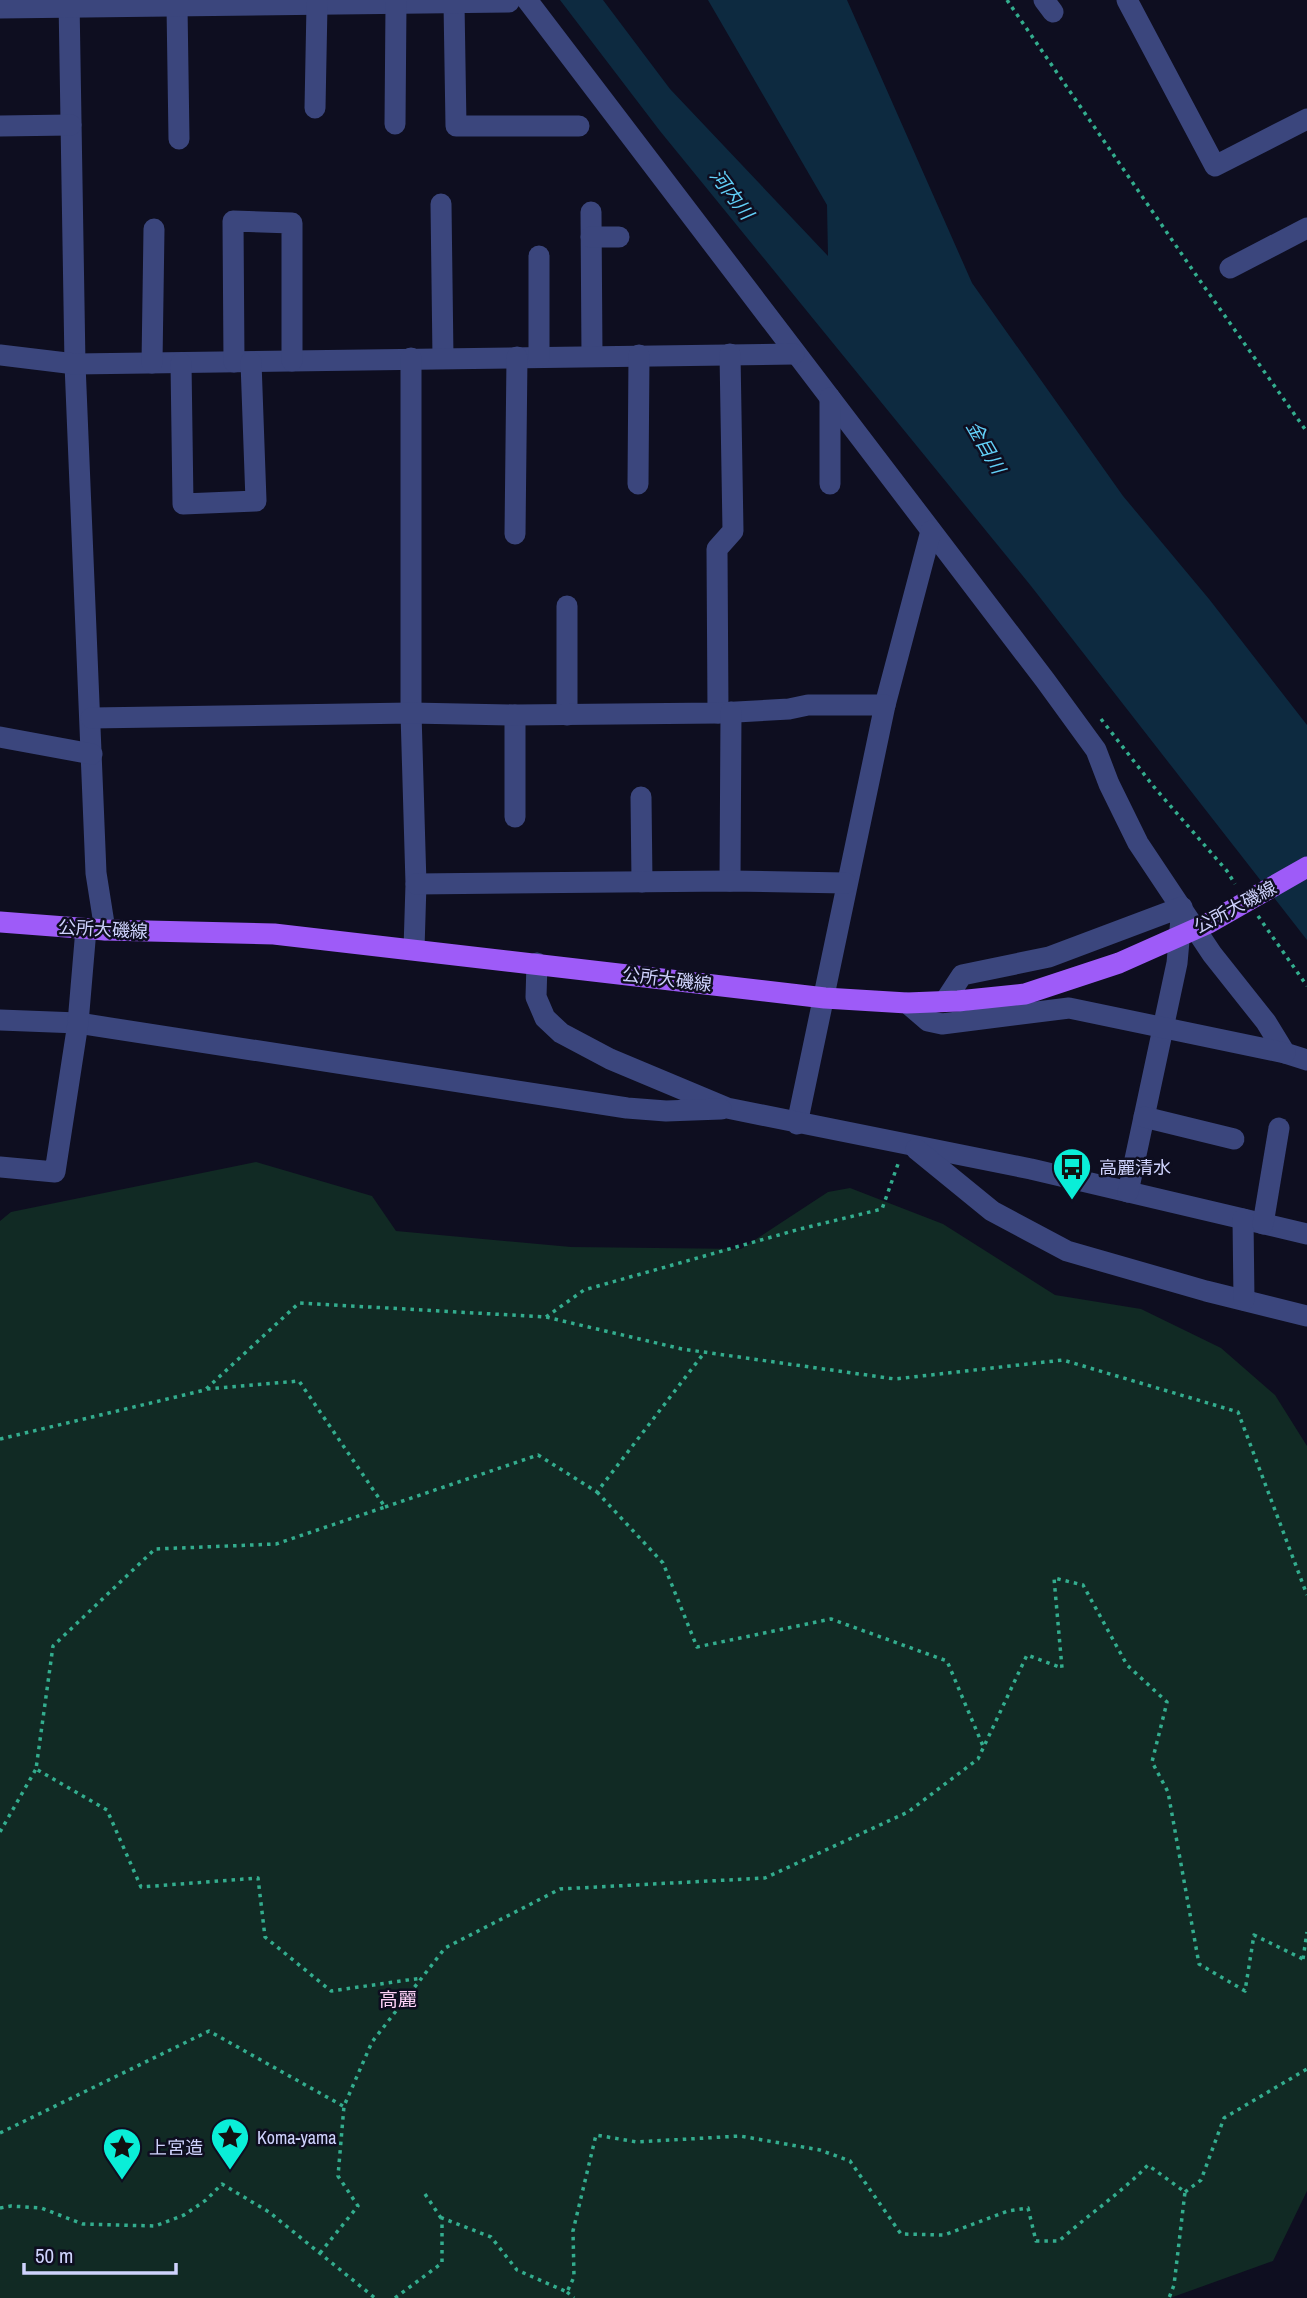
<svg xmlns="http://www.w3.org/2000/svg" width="1307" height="2298" font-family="'Archivo Narrow','Noto Sans JP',sans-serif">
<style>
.green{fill:#112a24}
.water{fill:#0d2a40}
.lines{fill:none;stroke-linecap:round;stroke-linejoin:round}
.path{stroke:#33ad8e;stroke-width:3.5;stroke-dasharray:3.5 5;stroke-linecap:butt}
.minor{stroke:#3b467d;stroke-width:21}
.major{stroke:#9e5bf8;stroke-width:21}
.labels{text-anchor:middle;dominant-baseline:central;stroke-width:5;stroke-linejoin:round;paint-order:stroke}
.street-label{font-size:18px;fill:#cfd3fd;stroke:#0e0e20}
.poi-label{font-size:18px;fill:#cfd3fd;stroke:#0e0e20;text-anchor:start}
.water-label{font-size:19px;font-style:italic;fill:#62d0f8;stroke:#0e0e20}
.neighbourhood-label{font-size:19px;fill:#fdd1f6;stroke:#0e0e20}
</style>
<rect width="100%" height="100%" fill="#0e0e20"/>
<!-- green -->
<path class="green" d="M256 1162 372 1196 396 1231 571 1247 741 1249 828 1192 850 1188 943 1224 1055 1295 1141 1309 1221 1348 1275 1395 1307 1446V2191L1273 2261 1170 2298H0V1221L11 1212Z"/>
<!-- water -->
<path class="water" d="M560 0H603L670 89 828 256 827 205 708 0H847L972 283 1123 496 1209 599 1307 725V940L1031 586 660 131Z"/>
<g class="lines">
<!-- path -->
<g class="path">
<path d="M1007 0 1203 285 1307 432"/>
<path d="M1101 719 1154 787 1227 871 1235 884"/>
<path d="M1258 916 1307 986"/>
<path d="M546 1317 584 1290 800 1229 882 1209 898 1164"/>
<path d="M207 1389 299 1381 385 1507 276 1544 155 1549 53 1646 36 1769 107 1810 141 1887 258 1878 265 1937 331 1991 422 1978"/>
<path d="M0 1439 205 1390 299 1303 546 1317 682 1349 895 1379 1063 1360 1238 1412 1307 1595"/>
<path d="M597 1492 663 1563 697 1647 831 1619 947 1661 983 1746"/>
<path d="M385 1507 538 1455 597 1492 704 1353"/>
<path d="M0 1832 36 1769"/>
<path d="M1303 1959 1307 1932"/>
<path d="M0 2133 209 2031 343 2106"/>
<path d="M1185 2192 1201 2180 1224 2118 1307 2069"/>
<path d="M425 2194 441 2218"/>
<path d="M0 2208 11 2206 41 2208 83 2224 155 2226 184 2215 206 2200 222 2184 269 2212 375 2298"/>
<path d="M320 2253 358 2206 338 2176 344 2106 372 2042 445 1948 560 1889 765 1878 908 1812 978 1759 1027 1655 1062 1668 1054 1578 1083 1585 1127 1665 1167 1702 1152 1762 1168 1792 1199 1964 1245 1991 1254 1935 1307 1961"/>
<path d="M567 2292 574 2298"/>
<path d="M395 2298 442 2263V2218L491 2237 517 2270 567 2292 574 2277 573 2231 596 2135 637 2142 740 2136 820 2150 850 2161 901 2234 944 2235 1008 2211 1028 2208 1036 2241H1059C1088 2215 1121 2193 1148 2165L1185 2192 1174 2285 1169 2298"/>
</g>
<!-- minor -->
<g class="minor">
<path d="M69 0 75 364 96 873 105 930"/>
<path d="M527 0 1045 680 1096 750 1109 784 1138 843 1212 954 1266 1022 1285 1053 1307 1060"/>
<path d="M1044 0 1053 12"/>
<path d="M1127 0 1215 166 1307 119"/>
<path d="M454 3 456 126H579"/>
<path d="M177 6 179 139"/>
<path d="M0 8 509 2"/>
<path d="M315 108 317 5"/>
<path d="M395 124 396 4"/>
<path d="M0 126 71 125"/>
<path d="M441 204 443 358"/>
<path d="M591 212 592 356"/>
<path d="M591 237H619"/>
<path d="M1230 268 1307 228"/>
<path d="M0 355 75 364 794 354"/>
<path d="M539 357V256"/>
<path d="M411 358V713L416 884 414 949"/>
<path d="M234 362 233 221 292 223V361"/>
<path d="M152 363 154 229"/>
<path d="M181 363 183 504 256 501 251 362"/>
<path d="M638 484 639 355"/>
<path d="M830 484V398"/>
<path d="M515 534 517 357"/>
<path d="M567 606V715"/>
<path d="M885 705 931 531"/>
<path d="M718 713 717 549 733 531 730 354"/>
<path d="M515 715V817"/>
<path d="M91 718 411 713 515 715 718 713 789 709 808 705H885L797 1124"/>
<path d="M0 737 92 754"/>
<path d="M641 797 642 882"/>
<path d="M730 881 731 712"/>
<path d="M416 884 730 881 846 883"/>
<path d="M537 963 536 997 545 1018 561 1033 610 1059 727 1108 1031 1169 1307 1234"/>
<path d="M945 1001 962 975 1049 957 1182 907 1177 963 1128 1192"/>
<path d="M907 1003 928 1021 942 1024 1069 1008 1285 1053"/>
<path d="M0 1020 78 1023 627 1108 666 1111 721 1109"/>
<path d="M1144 1117 1234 1139"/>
<path d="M916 1149 992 1211 1067 1251 1206 1291 1307 1316"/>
<path d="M0 1167 55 1172 78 1023 86 929"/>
<path d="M1243 1219 1244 1300"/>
<path d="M1263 1224 1279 1128"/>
</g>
<!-- major -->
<path class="major" d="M0 922 105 930 274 934 825 998 907 1003 958 1001 1025 994 1119 963 1209 923 1307 867"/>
</g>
<!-- icons -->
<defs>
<g id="bus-pin" transform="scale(2.0125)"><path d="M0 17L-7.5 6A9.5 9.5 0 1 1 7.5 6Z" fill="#0aeed8" stroke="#0e0e20"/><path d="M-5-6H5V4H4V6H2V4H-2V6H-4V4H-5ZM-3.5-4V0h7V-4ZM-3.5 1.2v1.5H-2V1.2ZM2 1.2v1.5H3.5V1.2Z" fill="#111"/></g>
<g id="sight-pin" transform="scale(2.0125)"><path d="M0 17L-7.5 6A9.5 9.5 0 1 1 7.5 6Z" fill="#0aeed8" stroke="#0e0e20"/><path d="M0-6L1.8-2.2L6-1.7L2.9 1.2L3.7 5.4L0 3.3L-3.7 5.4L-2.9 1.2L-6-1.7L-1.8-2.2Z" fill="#111"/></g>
</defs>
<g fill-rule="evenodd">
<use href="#bus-pin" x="1072" y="1167"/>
<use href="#sight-pin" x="230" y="2137"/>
<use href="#sight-pin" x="122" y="2147"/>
</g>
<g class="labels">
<!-- street labels -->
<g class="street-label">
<text transform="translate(1235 907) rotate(-28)">公所大磯線</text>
<text transform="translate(103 929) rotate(3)">公所大磯線</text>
<text transform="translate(667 979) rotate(7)">公所大磯線</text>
</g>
<!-- poi labels -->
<g class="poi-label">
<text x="1099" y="1167">高麗清水</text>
<text x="257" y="2137">Koma-yama</text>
<text x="149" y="2147">上宮造</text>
</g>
<!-- water labels -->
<g class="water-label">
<text transform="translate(732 194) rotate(53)">河内川</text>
<text transform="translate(986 447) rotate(60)">金目川</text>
</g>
<!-- neighbourhood labels -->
<g class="neighbourhood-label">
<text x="398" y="1999">高麗</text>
</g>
</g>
<!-- scale -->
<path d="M24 2263v10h152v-10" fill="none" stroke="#cfd3fd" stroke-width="3.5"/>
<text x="35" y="2263" font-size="21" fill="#cfd3fd" stroke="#0e0e20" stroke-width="5" paint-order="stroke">50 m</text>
</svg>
